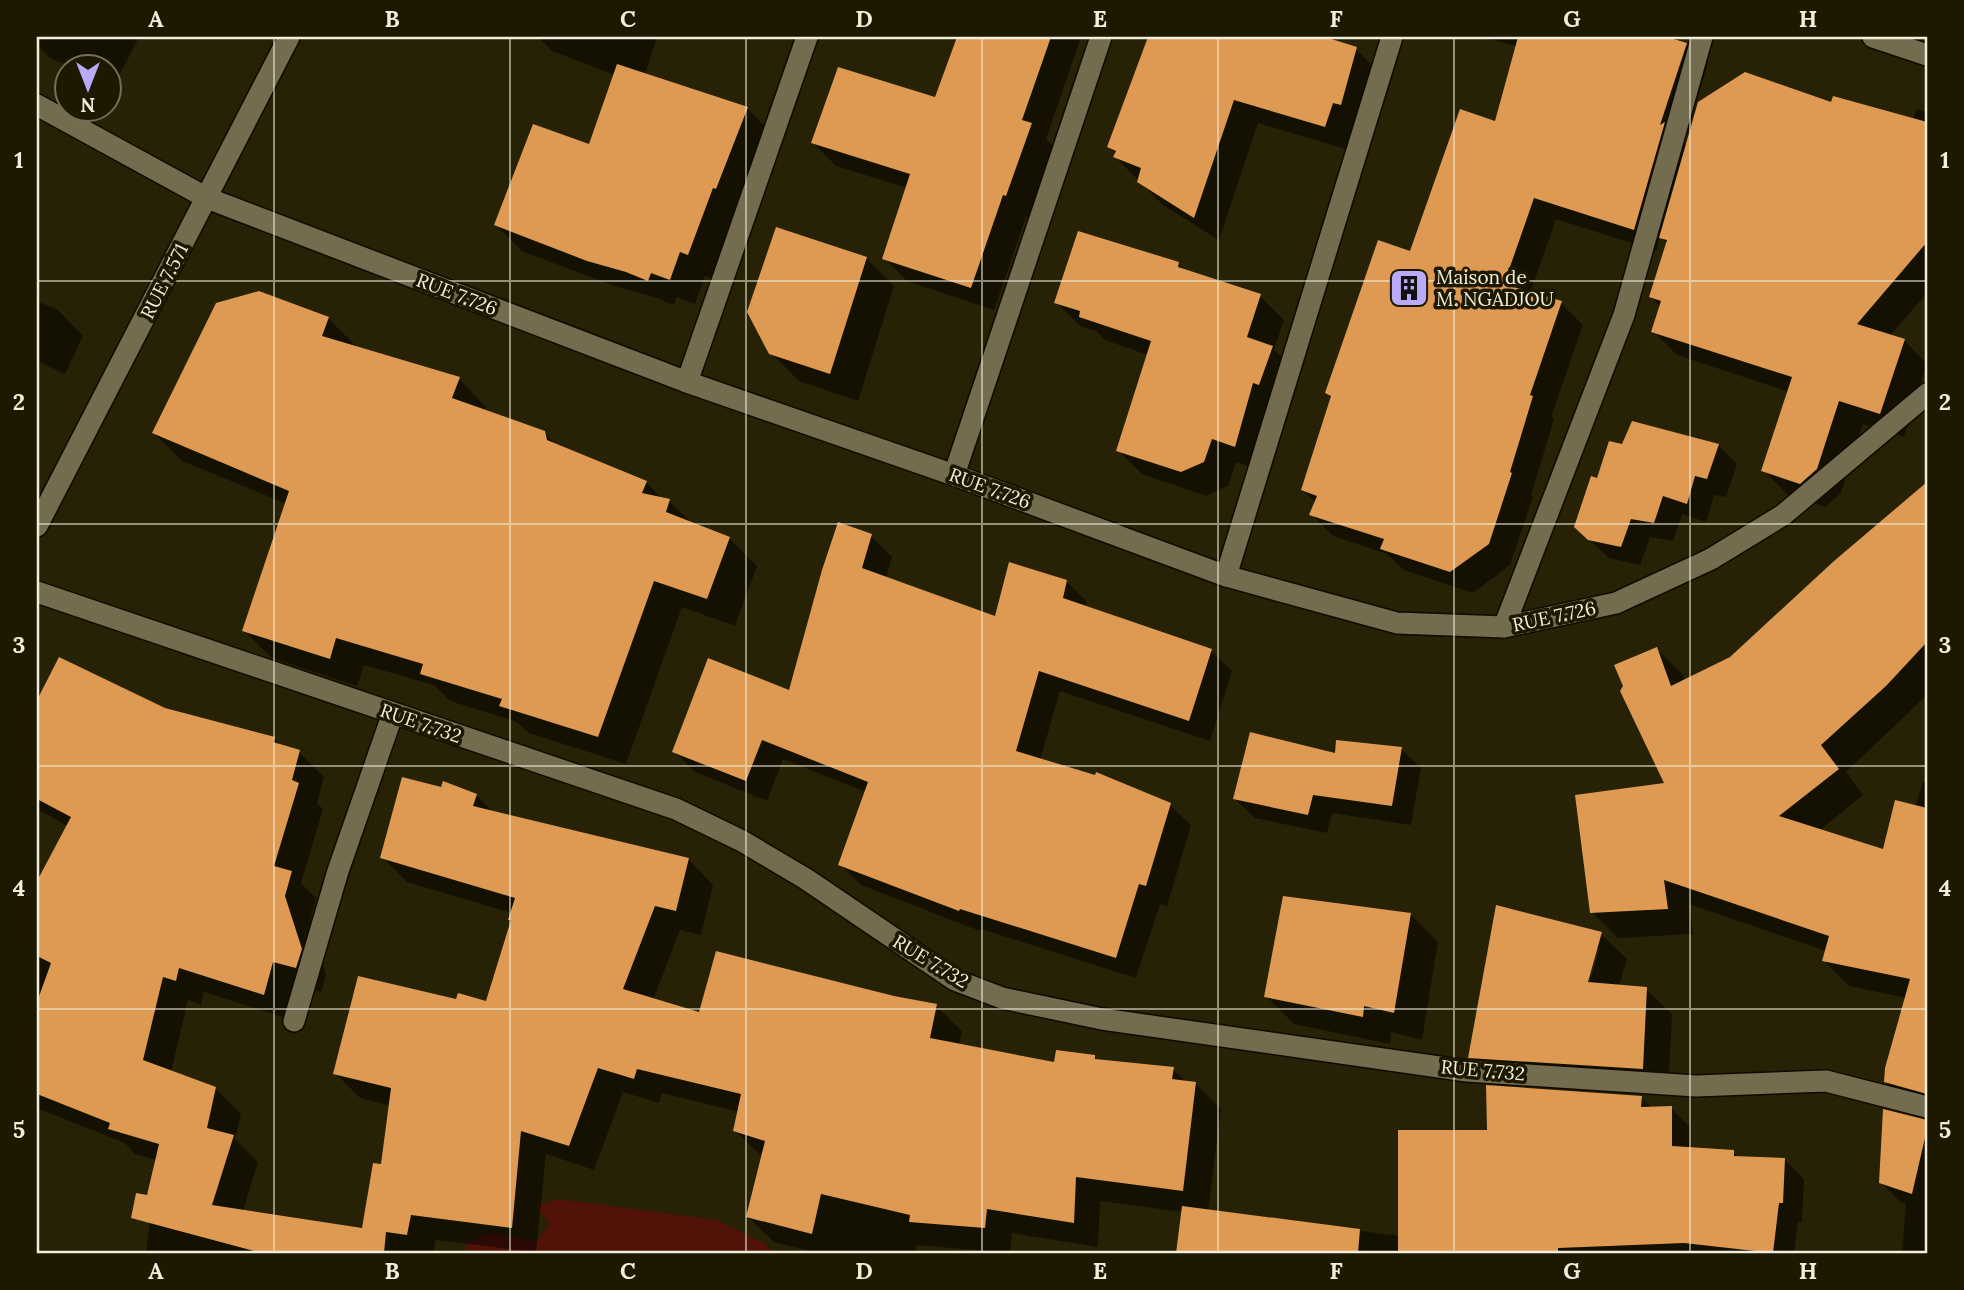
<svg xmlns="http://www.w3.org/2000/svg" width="1964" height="1290" font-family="Lora,serif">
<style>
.green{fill:#511208}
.shadow{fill:#0007;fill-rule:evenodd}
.building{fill:#de9a53}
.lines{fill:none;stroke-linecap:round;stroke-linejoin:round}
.minor-casing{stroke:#100a00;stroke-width:24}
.minor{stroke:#736c4e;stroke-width:21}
.grid{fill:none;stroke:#f1eedd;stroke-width:2;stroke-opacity:0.55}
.labels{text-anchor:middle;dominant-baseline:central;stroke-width:7;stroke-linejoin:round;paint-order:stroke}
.poi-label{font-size:19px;fill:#f1eedd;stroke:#1d1800;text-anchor:start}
.street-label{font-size:19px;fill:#f1eedd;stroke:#1d1800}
.neatline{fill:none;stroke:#f1eedd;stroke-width:2.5}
.grid-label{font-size:23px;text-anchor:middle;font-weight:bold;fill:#f1eedd}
</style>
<rect width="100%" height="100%" fill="#272105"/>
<!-- green -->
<path class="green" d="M557 1199 717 1220 766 1244 772 1253H463L469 1242 490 1233 536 1241 550 1224 536 1207Z"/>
<!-- shadow -->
<g class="shadow">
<path d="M37 37H139L113 88 108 86V66H68L50 58 37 45Z"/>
<path d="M538 37H657L645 74 747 108 773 134 714 279 705 276 695 304 677 297 674 305 654 297 614 286 522 251 496 225 590 146 615 75 552 51Z"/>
<path d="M959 37H1081L1046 139 1054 147 1029 217H1026L994 310 907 281 884 258 907 188 836 166 813 143 936 100Z"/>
<path d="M1150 37H1319L1356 49 1380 73 1349 150 1258 123 1219 240 1163 205 1115 157 1116 154 1109 147Z"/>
<path d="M1482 37H1662L1686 45 1707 67 1683 143 1687 147 1832 104 1913 120 1917 109 1927 112V293L1890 336 1904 340 1927 364 1904 437 1863 424 1841 493 1825 507 1787 494 1763 470 1789 392 1677 355 1653 331 1661 307 1651 297 1668 244 1660 236 1656 251 1556 219 1530 293 1561 303 1583 325 1551 417 1554 419 1531 495 1533 497 1510 565 1473 593 1404 570 1387 554 1333 536 1311 514 1316 503 1303 490 1332 398 1327 393 1411 253 1496 123 1517 46Z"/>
<path d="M866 258 894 286 858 401 799 381 771 353Z"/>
<path d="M1178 263 1186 271 1260 296 1284 320 1274 350 1296 371 1259 469 1236 462 1228 486 1206 496 1142 474 1118 450 1148 355 1105 340 1096 331 1080 326 1056 302Z"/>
<path d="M37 301 58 310 83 336 65 374 37 361Z"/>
<path d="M328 318 356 346 355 347 459 379 486 407 484 411 544 432 558 447 646 482 662 499 669 501 694 525 729 538 757 566 735 626 682 607 626 764 529 733 517 722 450 701 434 685 364 665 357 686 272 658 244 631 287 504 182 461 154 433Z"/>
<path d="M1718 445 1737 464 1726 497 1714 495 1706 522 1682 514 1673 541 1650 537 1640 565 1609 558 1576 527 1598 480 1623 446Z"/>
<path d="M1911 498 1927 514V695L1846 772 1863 795 1819 831 1884 851 1915 807 1923 782 1927 783V1112L1912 1108 1886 1082 1907 998 1849 986 1824 961 1826 951 1689 904 1693 934 1618 938 1592 912 1667 785 1657 649 1683 675 1685 681 1731 658Z"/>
<path d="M871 536 892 557 886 578 996 618 1066 581 1087 602 1086 607 1211 651 1232 671 1210 741 1060 691 1040 760 1170 805 1191 825 1167 906 1160 904 1136 978 981 929 980 931 861 885 840 864 866 792 783 759 767 801 695 772 674 751 790 692Z"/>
<path d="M59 660 164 710 274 738 282 747 299 752 324 777 317 803 323 809 301 883 316 898 310 922 326 975 321 992 298 986 289 1019 204 992 201 1005 188 1000 171 1072 215 1088 241 1114 235 1139 258 1162 243 1211 364 1230 382 1166 391 1106 360 1098 335 1073 457 1001 488 1003 512 922 510 919 512 913 407 882 382 857 476 795 494 813 688 859 713 885 701 935 680 930 653 1000 700 1014 894 998 936 1006 962 1031 959 1045 1056 1064 1094 1057 1099 1061 1173 1069 1187 1083 1196 1084 1221 1109 1208 1211 1399 1236 1488 1132 1641 1097 1652 1108H1671L1690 1127V1149L1733 1152 1739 1158 1785 1160 1804 1179 1802 1222H1798L1794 1253H1178L1183 1212 1100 1201 1098 1247 1012 1233 1010 1253 916 1245V1253H818L774 1242 748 1217 763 1157 735 1131 739 1112 662 1093 659 1103 623 1092 594 1170 546 1154 536 1252 436 1240 433 1253H146L157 1160 135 1154 125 1143 37 1108V885L68 826 37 809V704Z"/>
<path d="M1401 749 1421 768 1411 825 1332 813 1327 833 1255 818 1235 799 1336 755Z"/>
<path d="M1410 914 1438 942 1422 1040 1391 1032 1390 1044 1294 1024 1266 996Z"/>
<path d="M1601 934 1627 959 1619 986 1646 989 1672 1014 1668 1094 1495 1083 1470 1057ZM1595 949H1599L1587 991 1584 990Z"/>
<path d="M1885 1111 1927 1121V1253H1902L1906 1204 1900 1202 1881 1182Z"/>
</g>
<!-- building -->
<g class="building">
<path d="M957 37H1051L1022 120 1032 123 1006 196 1003 195 971 288 882 259 910 174 811 143 838 67 935 97Z"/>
<path d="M1148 37H1325L1357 47 1341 105 1333 103 1325 127 1234 100 1194 218 1137 182 1141 168 1113 157 1116 151 1107 147Z"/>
<path d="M1518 37H1667L1687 43 1660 125 1665 122 1634 230 1534 198 1504 284 1562 301 1530 395 1533 396 1510 472 1512 473 1489 544 1450 572 1380 549 1384 539 1309 515 1317 496 1301 490 1331 396 1325 393 1378 240 1410 251 1460 109 1495 121Z"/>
<path d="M617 64 748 107 716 189 713 188 688 255 680 252 670 280 651 273 648 281 626 272 587 261 494 225 533 124 589 144Z"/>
<path d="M1745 72 1831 102 1833 96 1927 122V242L1857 324 1905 339 1880 414 1839 401 1817 469 1800 484 1761 471 1792 377 1651 332 1661 301 1649 297 1667 240 1659 238 1698 102Z"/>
<path d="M776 227 867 257 830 374 769 354 747 312Z"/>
<path d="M1078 231 1179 262 1178 267 1261 294 1247 337 1273 346 1259 385 1253 383 1235 447 1212 439 1204 462 1181 472 1116 451 1151 341 1079 317 1080 311 1054 303Z"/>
<path d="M259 291 329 317 322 336 460 377 452 398 545 431 547 440 647 481 642 493 670 499 666 512 730 537 707 599 654 581 598 737 499 706 502 699 420 674 423 664 336 638 330 659 242 631 289 491 152 433 216 303Z"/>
<path d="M1632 421 1719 444 1707 479 1695 476 1687 504 1663 496 1654 523 1631 519 1621 547 1588 540 1574 527 1591 476 1597 478 1609 441 1622 444Z"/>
<path d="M1927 482V642L1886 686 1821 745 1839 769 1779 816 1883 849 1895 800 1927 808V1094L1884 1082 1885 1068 1910 979 1822 961 1829 936 1664 880 1668 909 1590 913 1575 795 1664 783 1620 691 1623 686 1614 665 1657 647 1671 686 1730 657 1834 561Z"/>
<path d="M838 522 872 534 862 568 995 616 1009 562 1067 580 1063 598 1212 649 1189 721 1039 671 1016 751 1095 775 1096 772 1171 803 1146 886 1139 884 1116 958 960 909 959 911 838 865 868 782 762 740 746 781 672 752 708 658 789 690 822 570Z"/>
<path d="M59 657 165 708 275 737 273 742 300 750 292 780 299 783 274 866 292 871 285 896 302 949 296 968 273 962 264 995 179 968 176 981 163 977 143 1060 216 1087 207 1128 234 1135 212 1205 362 1228 373 1163 381 1164 391 1088 333 1074 358 976 456 999 458 993 486 1001 511 920H508L515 898 380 858 402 777 441 787 443 781 477 794 473 806 689 858 676 911 655 906 623 989 699 1012 716 951 894 996 937 1004 930 1038 1054 1062 1056 1050 1095 1055V1059L1174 1067 1172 1079 1196 1082 1183 1191 1076 1177 1074 1223 987 1209 985 1228 909 1222 910 1215 821 1194 812 1234 746 1217 765 1141 733 1131 741 1094 637 1069 634 1079 598 1068 569 1146 521 1131 512 1228 411 1215 407 1235 386 1232 384 1253H262L131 1218 136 1193 147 1195 159 1144 108 1129 110 1123 37 1094V1002L51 963 37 956V881L71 817 37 799V700Z"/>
<path d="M1250 732 1335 753 1336 740 1402 747 1392 806 1313 795 1308 815 1233 799Z"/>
<path d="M1283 896 1411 913 1394 1013 1364 1006 1363 1017 1264 997Z"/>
<path d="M1496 905 1602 932 1588 982 1647 987 1643 1069 1468 1058Z"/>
<path d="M1486 1085 1642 1096 1641 1107 1672 1106V1146L1734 1150V1156L1785 1158 1783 1203H1779L1773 1253 1684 1243 1558 1248V1253H1398V1130H1487Z"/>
<path d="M1883 1109 1927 1120V1129L1912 1194 1879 1183Z"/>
<path d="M1182 1206 1360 1229 1358 1253H1176Z"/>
</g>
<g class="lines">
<!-- minor casing -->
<g class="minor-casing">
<g id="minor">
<path d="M1873 37 1927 55"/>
<path d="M37 105 207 198 687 382 954 475 1226 576 1397 623 1504 627 1616 603 1711 559 1783 515 1927 394"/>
<path d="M687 382 807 37"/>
<path d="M954 475 1101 37"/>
<path d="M37 526 289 37"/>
<path d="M1226 576 1392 37"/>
<path d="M37 592 676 809 742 841 806 879 955 980 1002 998 1102 1019 1467 1071 1696 1086 1826 1081 1927 1107"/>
<path d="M1504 627 1624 315 1702 37"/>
<path d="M294 1021 338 871 393 713"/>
</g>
</g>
<!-- minor -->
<use href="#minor" class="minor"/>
</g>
<!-- grid -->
<path class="grid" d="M274 37V1253M510 37V1253M746 37V1253M982 37V1253M1218 37V1253M1454 37V1253M1690 37V1253M37 281H1927M37 524H1927M37 766H1927M37 1009H1927"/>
<!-- icons -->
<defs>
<g id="building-square" transform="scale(2.0125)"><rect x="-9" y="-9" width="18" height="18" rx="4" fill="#baaaf7" stroke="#1d1800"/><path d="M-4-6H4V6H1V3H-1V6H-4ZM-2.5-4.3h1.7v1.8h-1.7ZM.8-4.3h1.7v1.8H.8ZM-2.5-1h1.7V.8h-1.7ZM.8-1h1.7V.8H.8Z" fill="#111"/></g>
</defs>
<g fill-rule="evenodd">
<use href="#building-square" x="1409" y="288"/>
</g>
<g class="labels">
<!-- poi labels -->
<g class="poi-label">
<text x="1436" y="277">Maison de<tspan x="1436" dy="22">M. NGADJOU</tspan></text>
</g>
<!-- street labels -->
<g class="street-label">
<text transform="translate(164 281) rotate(-63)">RUE 7.571</text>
<text transform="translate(457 294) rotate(21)">RUE 7.726</text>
<text transform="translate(990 488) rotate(20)">RUE 7.726</text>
<text transform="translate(1554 616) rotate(-12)">RUE 7.726</text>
<text transform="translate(421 723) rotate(19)">RUE 7.732</text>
<text transform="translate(931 961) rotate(31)">RUE 7.732</text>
<text transform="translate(1483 1070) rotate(5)">RUE 7.732</text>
</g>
</g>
<!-- border -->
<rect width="1964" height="1290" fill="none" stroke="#1d1800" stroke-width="77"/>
<!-- north arrow -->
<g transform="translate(88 88) rotate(180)"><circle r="33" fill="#1d1800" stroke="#726e58" stroke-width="2"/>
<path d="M0-5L12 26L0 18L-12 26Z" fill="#baaaf7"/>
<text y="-10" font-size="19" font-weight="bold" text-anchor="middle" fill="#f1eedd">N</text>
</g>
<rect x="38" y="38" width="1888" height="1214" class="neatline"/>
<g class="grid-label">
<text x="156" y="27">A</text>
<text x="392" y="27">B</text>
<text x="628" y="27">C</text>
<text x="864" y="27">D</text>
<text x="1100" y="27">E</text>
<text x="1336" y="27">F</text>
<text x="1572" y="27">G</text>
<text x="1808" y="27">H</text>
<text x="19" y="168">1</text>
<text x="1945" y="168">1</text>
<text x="19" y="410">2</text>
<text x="1945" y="410">2</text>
<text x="19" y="653">3</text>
<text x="1945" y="653">3</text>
<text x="19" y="896">4</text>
<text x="1945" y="896">4</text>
<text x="19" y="1138">5</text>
<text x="1945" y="1138">5</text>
<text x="156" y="1279">A</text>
<text x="392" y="1279">B</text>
<text x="628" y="1279">C</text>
<text x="864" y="1279">D</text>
<text x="1100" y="1279">E</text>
<text x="1336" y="1279">F</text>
<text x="1572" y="1279">G</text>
<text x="1808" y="1279">H</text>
</g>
</svg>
